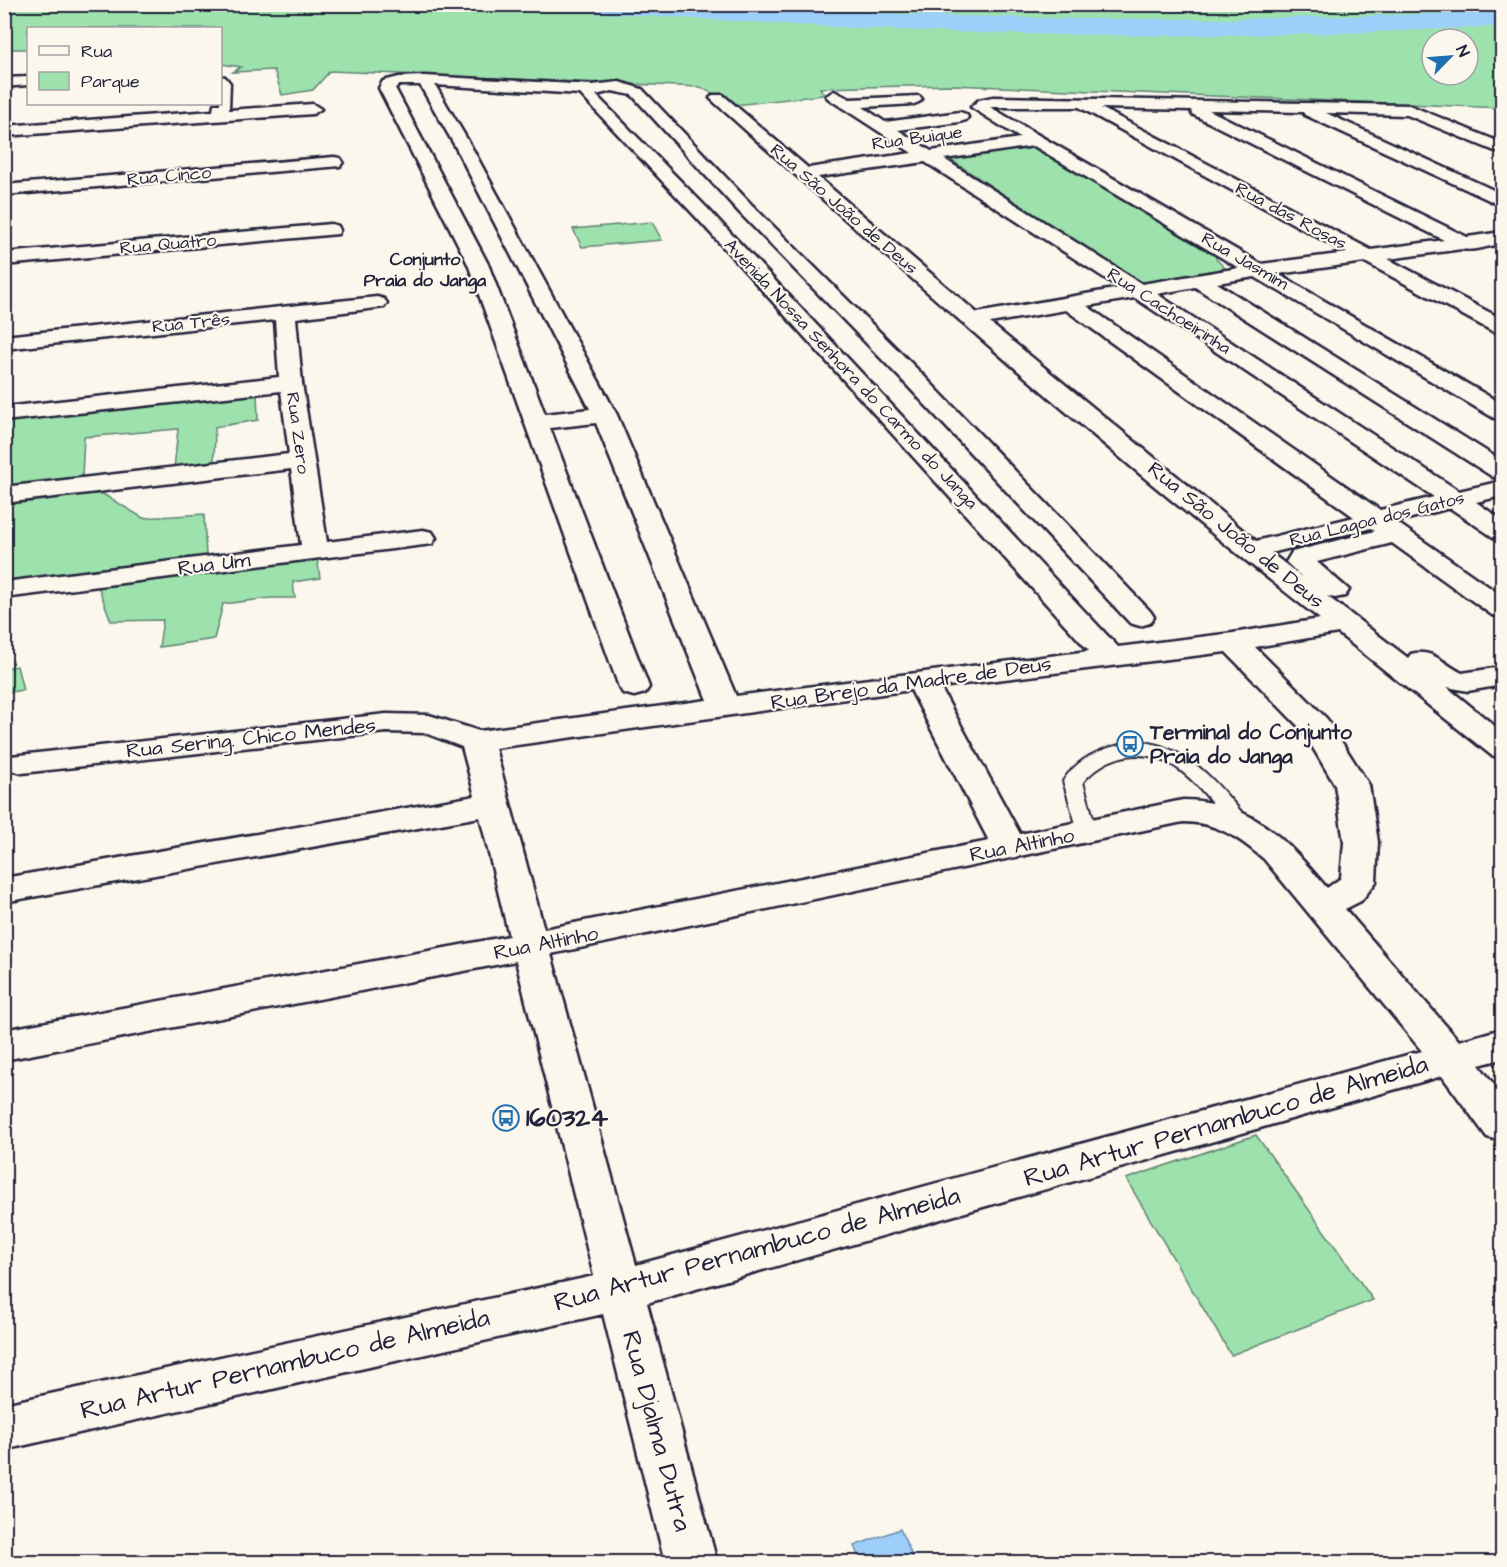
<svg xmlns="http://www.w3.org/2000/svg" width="1507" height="1567" font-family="'Architects Daughter',sans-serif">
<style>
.green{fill:#9de1ac;stroke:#608274;stroke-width:1.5;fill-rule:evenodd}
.water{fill:#9dcffa;stroke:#6c8aae;stroke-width:1.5}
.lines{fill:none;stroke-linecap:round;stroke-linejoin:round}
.river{fill:#9dcffa;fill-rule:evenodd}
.lane-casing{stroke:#22223b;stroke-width:4}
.street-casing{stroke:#22223b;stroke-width:5}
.lane{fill:#fbf7ec;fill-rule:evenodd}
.street{fill:#fbf7ec;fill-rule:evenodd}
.labels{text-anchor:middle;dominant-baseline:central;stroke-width:4.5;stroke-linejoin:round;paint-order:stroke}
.far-street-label{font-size:18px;fill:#22223b;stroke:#fbf7ec}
.far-neighbourhood-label{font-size:18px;font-weight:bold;fill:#22223b;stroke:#fbf7ec}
.street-label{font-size:21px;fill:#22223b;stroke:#fbf7ec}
.poi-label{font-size:21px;font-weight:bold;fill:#22223b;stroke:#fbf7ec;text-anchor:start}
.near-poi-label{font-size:26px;font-weight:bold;fill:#22223b;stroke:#fbf7ec;text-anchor:start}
.near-street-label{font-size:26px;fill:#22223b;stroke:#fbf7ec}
</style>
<rect width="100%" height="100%" fill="#fbf7ec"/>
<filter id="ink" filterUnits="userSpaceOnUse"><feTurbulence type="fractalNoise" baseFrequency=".0167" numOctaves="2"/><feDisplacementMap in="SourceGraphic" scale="12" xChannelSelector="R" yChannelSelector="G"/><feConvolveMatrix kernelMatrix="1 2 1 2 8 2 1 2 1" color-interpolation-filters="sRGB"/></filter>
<g filter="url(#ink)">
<!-- green -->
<g class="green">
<path d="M5 4H1502V108L952 85 820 88 824 95 735 105 700 87 330 71 313 90 282 95 274 70 233 72 241 67 221 64 220 28H28V49H5ZM1432 39H1468V75H1432Z"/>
<path d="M1033 144 1217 251 1216 259 1225 268 1142 285 948 158Z"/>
<path d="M652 222 662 240 582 247 573 229Z"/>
<path d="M257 391 258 420 215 427 214 463 174 469 178 429 84 437 82 477 5 486 4 419Z"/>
<path d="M73 493 103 494 143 518 204 514 206 557 5 583 4 501Z"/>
<path d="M317 557 320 578 293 582 295 598H270L223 604 214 639 159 647 163 620 111 621 98 586Z"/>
<path d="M17 666 23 690 5 693V668Z"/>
<path d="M1256 1135 1373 1300 1231 1355 1126 1179Z"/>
</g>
<!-- water -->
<path class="water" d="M900 1529 915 1562H861L854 1546Z"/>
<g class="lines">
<!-- river -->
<path class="river" d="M557 4H715L921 15 1084 19H1233L1502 12V26C1309 37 1114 38 921 31 803 26 686 18 569 11L560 9Z"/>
<!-- lane casing -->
<g class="lane-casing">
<path id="lane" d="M1146 742C1194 752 1215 782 1245 816L1248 821 1245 826 1238 827 1231 826C1203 792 1175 748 1126 756 1109 759 1094 769 1083 782L1097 832 1094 837 1087 839 1080 837 1063 781C1081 753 1114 743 1146 742Z"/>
</g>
<!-- street casing -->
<g class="street-casing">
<g id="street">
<path d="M220 76 225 77 230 83 229 110 313 104 321 109 313 114 4 136V126L213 111 214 104H220Z"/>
<path d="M425 76 592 85 619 82 642 89 751 204 919 371 1150 611 1154 617 1150 623 1140 626 1130 623 903 381 739 212 632 95 612 91 596 95 708 209 1118 647 1233 633 1320 619C1109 455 911 279 713 101L710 98 713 95H723L808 168 912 153 829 99 826 96 834 91 850 99 919 96 922 99 919 102 914 104 863 107 885 122 960 112 966 114 968 117 966 120 960 122 898 130 931 151 1020 138 971 107 979 100 993 97 1409 105 1502 143V154L1407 115 1326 113 1502 194V206L1305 115 1303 112 1209 110 1467 237 1502 232V244C1489 245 1474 252 1462 249L1388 259 1502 319V333L1494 332 1365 262 1278 274 1502 404V420L1494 418 1255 277 1217 283 1502 461V479L1493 477 1195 287 1157 294 1459 491 1502 481V496L1476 502 1502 520V539L1493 537 1450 508 1396 522 1502 596V617L1492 615 1392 543 1317 562 1349 590 1345 596 1335 598 1327 596 1408 658 1411 654C1432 648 1444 664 1462 673L1502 667V685L1468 691 1447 687 1502 732V758L1491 755 1338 633 1255 647 1327 719 1369 785 1378 842 1376 882 1361 901 1345 909 1459 1041 1502 1029V1059L1479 1065 1502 1095V1141L1487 1137 1442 1076 647 1303 717 1562H665L603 1314 4 1450V1404L594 1276 516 961 4 1060V1030L509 936 480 817 4 902V878L475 796 462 747 425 733 386 732 22 773 11 770 6 763 11 756 386 714 429 715 479 731 707 700 596 423 550 428 649 687 645 693 634 696 623 693 619 687 468 264 379 88 383 81 399 77ZM400 85H420L455 146 590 409 545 414 488 264 395 88ZM435 85 580 94 696 217 1089 651 736 696 617 415 471 146ZM990 107H1079L1347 253 1261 264ZM1101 108 1191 110 1192 114 1444 240 1371 250ZM1034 146 1239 268 1142 284 944 159ZM925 162 1120 288 977 313 818 177ZM1135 298 1434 497 1380 510 1087 306ZM1066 310 1354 517 1256 541 990 323ZM1371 528 1375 531 1292 552 1286 562 1303 578 1271 553ZM1226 652 1303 731 1335 785 1344 842 1341 878 1327 888C1285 839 1252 801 1183 800L1020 834 940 687ZM911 690 989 841 544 929 495 748ZM1183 822C1217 822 1239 838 1264 859L1422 1051 636 1265 551 954Z"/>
<path d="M28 77V85L4 87V78Z"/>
<path d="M334 157 340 158 343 162 340 166 4 195V185Z"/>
<path d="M331 224 338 226 340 230 338 234 4 265V253Z"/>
<path d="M377 297 384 299 387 303 384 307 296 318 302 383 327 542 423 530 432 532 436 538 432 544 4 598V582L301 545 291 469 4 503V487L289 454 281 391 4 421V407L279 377 275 320 4 349V336Z"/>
</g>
</g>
<!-- lane -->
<use href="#lane" class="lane"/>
<!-- street -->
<use href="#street" class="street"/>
</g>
</g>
<!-- icons -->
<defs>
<g id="bus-ring" transform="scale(1.35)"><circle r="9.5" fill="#fbf7ec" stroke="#1f6fb2" stroke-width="1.5"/><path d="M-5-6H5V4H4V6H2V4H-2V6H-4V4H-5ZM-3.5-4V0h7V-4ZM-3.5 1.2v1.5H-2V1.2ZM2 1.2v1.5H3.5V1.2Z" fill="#1f6fb2"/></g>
</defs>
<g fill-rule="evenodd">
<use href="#bus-ring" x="1130" y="744"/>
<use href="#bus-ring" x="506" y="1118"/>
</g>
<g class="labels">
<!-- far-street labels -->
<g class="far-street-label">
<text transform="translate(917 138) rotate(-8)">Rua Buique</text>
<text transform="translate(169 176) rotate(-5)">Rua Cinco</text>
<text transform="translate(844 209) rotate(41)">Rua São João de Deus</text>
<text transform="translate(1291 216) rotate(28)">Rua das Rosas</text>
<text transform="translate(168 244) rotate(-5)">Rua Quatro</text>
<text transform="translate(1245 261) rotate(30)">Rua Jasmim</text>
<text transform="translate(1169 311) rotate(33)">Rua Cachoeirinha</text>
<text transform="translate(191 323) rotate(-6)">Rua Três</text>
<text transform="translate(851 374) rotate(47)">Avenida Nossa Senhora do Carmo do Janga</text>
<text transform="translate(298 433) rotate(82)">Rua Zero</text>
<text transform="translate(1377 519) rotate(-14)">Rua Lagoa dos Gatos</text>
</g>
<!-- far-neighbourhood labels -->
<g class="far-neighbourhood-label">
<text x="425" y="259">Conjunto<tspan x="425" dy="21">Praia do Janga</tspan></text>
</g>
<!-- street labels -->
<g class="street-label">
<text transform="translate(1236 535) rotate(39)">Rua São João de Deus</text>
<text transform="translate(214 564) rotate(-7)">Rua Um</text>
<text transform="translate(911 683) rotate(-8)">Rua Brejo da Madre de Deus</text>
<text transform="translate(251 738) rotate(-6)">Rua Sering. Chico Mendes</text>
<text transform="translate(1022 845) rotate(-11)">Rua Altinho</text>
<text transform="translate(546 943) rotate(-11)">Rua Altinho</text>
</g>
<!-- poi labels -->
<g class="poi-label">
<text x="1150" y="732">Terminal do Conjunto<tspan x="1150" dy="24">Praia do Janga</tspan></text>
</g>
<!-- near-poi labels -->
<g class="near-poi-label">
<text x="526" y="1118">160324</text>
</g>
<!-- near-street labels -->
<g class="near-street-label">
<text transform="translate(1226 1121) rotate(-16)">Rua Artur Pernambuco de Almeida</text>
<text transform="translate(757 1249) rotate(-15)">Rua Artur Pernambuco de Almeida</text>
<text transform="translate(285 1364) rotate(-13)">Rua Artur Pernambuco de Almeida</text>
<text transform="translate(657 1431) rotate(75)">Rua Djalma Dutra</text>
</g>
</g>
<!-- margin -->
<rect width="1507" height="1567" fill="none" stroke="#fbf7ec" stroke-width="24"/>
<rect x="12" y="12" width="1483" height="1543" fill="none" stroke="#22223b" stroke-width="2" filter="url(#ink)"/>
<!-- legend -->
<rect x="27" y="27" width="195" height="78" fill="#fbf7ec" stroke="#a4a2a5" stroke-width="1.5"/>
<rect x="39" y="46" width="30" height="9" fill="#fbf7ec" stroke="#a4a2a5" stroke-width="1.5"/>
<text x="81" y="57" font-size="18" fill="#22223b">Rua</text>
<rect x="39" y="72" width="30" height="18" fill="#9de1ac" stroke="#a4a2a5" stroke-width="1.5"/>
<text x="81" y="87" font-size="18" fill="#22223b">Parque</text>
<!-- north arrow -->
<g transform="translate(1450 57) rotate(65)"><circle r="28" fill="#fbf7ec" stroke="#a4a2a5" stroke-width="1.5"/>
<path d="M0-4.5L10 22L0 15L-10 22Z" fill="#1f6fb2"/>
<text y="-9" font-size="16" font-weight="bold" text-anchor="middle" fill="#22223b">N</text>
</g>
</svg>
